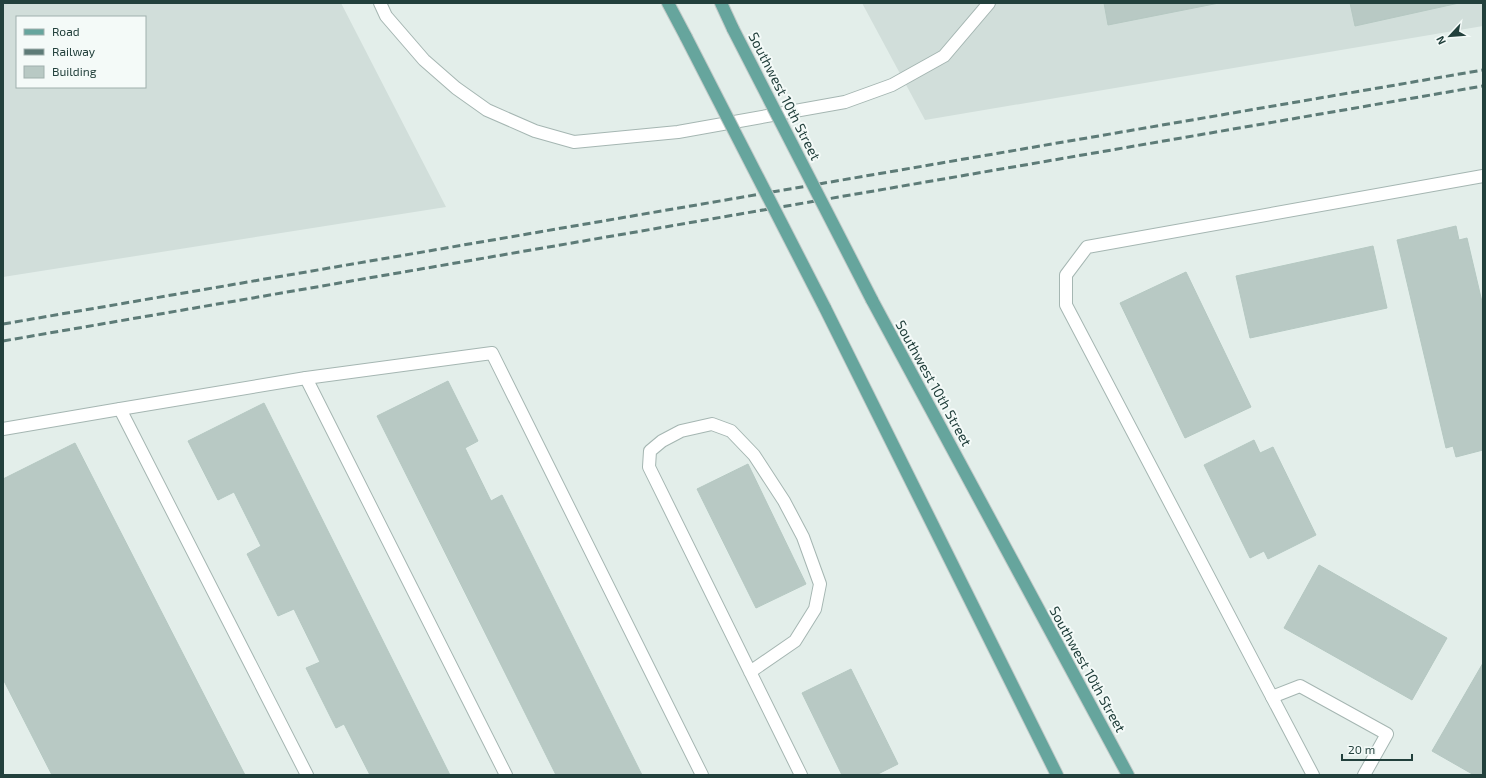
<svg xmlns="http://www.w3.org/2000/svg" width="1486" height="778" font-family="'Exo 2',sans-serif">
<style>
.built{fill:#d1deda;fill-rule:evenodd}
.building{fill:#b8c9c4;stroke:#b5c8c2}
.lines{fill:none;stroke-linecap:round;stroke-linejoin:round}
.service-casing{stroke:#a5b6b2;stroke-width:14}
.minor-casing{stroke:#a5b6b2;stroke-width:14}
.primary-casing{stroke:#c1cac8;stroke-width:14}
.service{stroke:#fff;stroke-width:12}
.minor{stroke:#fff;stroke-width:12}
.primary{stroke:#66a59d;stroke-width:12}
.rail{stroke:#5d7b77;stroke-width:3;stroke-dasharray:8 4;stroke-linecap:butt}
.primary-bridge-casing{stroke:#c1cac8;stroke-width:14;stroke-linecap:butt}
.primary-bridge{stroke:#66a59d;stroke-width:12}
.labels{text-anchor:middle;dominant-baseline:central;stroke-width:4;stroke-linejoin:round;paint-order:stroke}
.street-label{font-size:14px;fill:#22403c;stroke:#f4faf8}
</style>
<rect width="100%" height="100%" fill="#e3eeea"/>
<!-- built -->
<g class="built">
<path d="M3 3H341L446 207 3 277ZM17 17H145V87H17Z"/>
<path d="M862 3H1483V26L925 120Z"/>
</g>
<!-- building -->
<g class="building">
<path d="M1104 3H1219L1108 25Z"/>
<path d="M1350 3H1459L1355 26Z"/>
<path d="M1456 226 1459 240 1467 238 1483 306V450L1456 457 1453 446 1446 448 1397 240Z"/>
<path d="M1373 246 1387 308 1250 338 1236 276Z"/>
<path d="M1186 272 1251 407 1185 438 1120 303Z"/>
<path d="M448 381 478 441 465 448 491 501 502 495 642 775H556L377 416Z"/>
<path d="M264 403 450 775H370L344 724 336 728 306 668 320 662 294 609 278 616 247 554 261 546 234 492 218 500 188 441Z"/>
<path d="M1254 440 1260 453 1273 447 1316 535 1268 559 1264 551 1250 558 1204 465Z"/>
<path d="M75 443 245 775H52L3 679V479Z"/>
<path d="M748 464 806 584 756 608 697 489Z"/>
<path d="M1319 565 1447 638 1412 700 1284 628Z"/>
<path d="M1483 663V775H1474L1432 751Z"/>
<path d="M851 669 898 764 876 775H842L802 693Z"/>
</g>
<g class="lines">
<!-- service casing -->
<g class="service-casing">
<g id="service">
<path d="M306 378 492 353 702 775"/>
<path d="M3 429 120 409"/>
<path d="M750 672 795 641 815 609 820 584 803 537 784 501 754 455 731 431 712 424 681 431 662 441 650 451 649 467 801 775"/>
<path d="M1272 697 1300 686 1387 734 1364 775"/>
<path d="M307 775 120 409 306 378 506 775"/>
<path d="M1313 775 1066 305V275L1087 247 1483 176"/>
</g>
</g>
<!-- minor casing -->
<g class="minor-casing">
<path id="minor" d="M380 3 386 16 424 60 456 88 487 110 535 131 574 142 678 132 845 102 892 85 944 56 989 3"/>
</g>
<!-- primary casing -->
<g class="primary-casing">
<g id="primary">
<path d="M668 3 686 37"/>
<path d="M721 3 733 29"/>
<path d="M872 300 1128 775"/>
<path d="M825 308 1057 775"/>
</g>
</g>
<!-- service -->
<use href="#service" class="service"/>
<!-- minor -->
<use href="#minor" class="minor"/>
<!-- primary -->
<use href="#primary" class="primary"/>
<!-- rail -->
<g class="rail">
<path d="M3 324 1483 70"/>
<path d="M3 341 1483 86"/>
</g>
<!-- primary-bridge casing -->
<g class="primary-bridge-casing">
<g id="primary-bridge">
<path d="M733 29 872 300"/>
<path d="M686 37 825 308"/>
</g>
</g>
<!-- primary-bridge -->
<use href="#primary-bridge" class="primary-bridge"/>
</g>
<g class="labels">
<!-- street labels -->
<g class="street-label">
<text transform="translate(785 96) rotate(63)">Southwest 10th Street</text>
<text transform="translate(934 383) rotate(61)">Southwest 10th Street</text>
<text transform="translate(1088 669) rotate(61)">Southwest 10th Street</text>
</g>
</g>
<!-- border -->
<rect width="1486" height="778" fill="none" stroke="#22403c" stroke-width="8"/>
<!-- legend -->
<rect x="16" y="16" width="130" height="72" fill="#f4faf8" stroke="#a0b0ad"/>
<rect x="24" y="29" width="20" height="6" fill="#66a59d" stroke="#a0b0ad"/>
<text x="52" y="36" font-size="12" fill="#22403c">Road</text>
<rect x="24" y="49" width="20" height="6" fill="#5d7b77" stroke="#a0b0ad"/>
<text x="52" y="56" font-size="12" fill="#22403c">Railway</text>
<rect x="24" y="66" width="20" height="12" fill="#b8c9c4" stroke="#a0b0ad"/>
<text x="52" y="76" font-size="12" fill="#22403c">Building</text>
<!-- north arrow -->
<g transform="translate(1450 36) rotate(244)" stroke="#f4faf8" stroke-width="3" paint-order="stroke">
<path d="M0-3L7 15L0 10L-7 15Z" fill="#22403c"/>
<text y="-6" font-size="11" font-weight="bold" text-anchor="middle" fill="#22403c">N</text>
</g>
<!-- scale -->
<path d="M1342 754v6h70v-6" fill="none" stroke="#22403c" stroke-width="2"/>
<text x="1348" y="754" font-size="12" fill="#22403c" stroke="#f4faf8" stroke-width="3" paint-order="stroke">20 m</text>
</svg>
